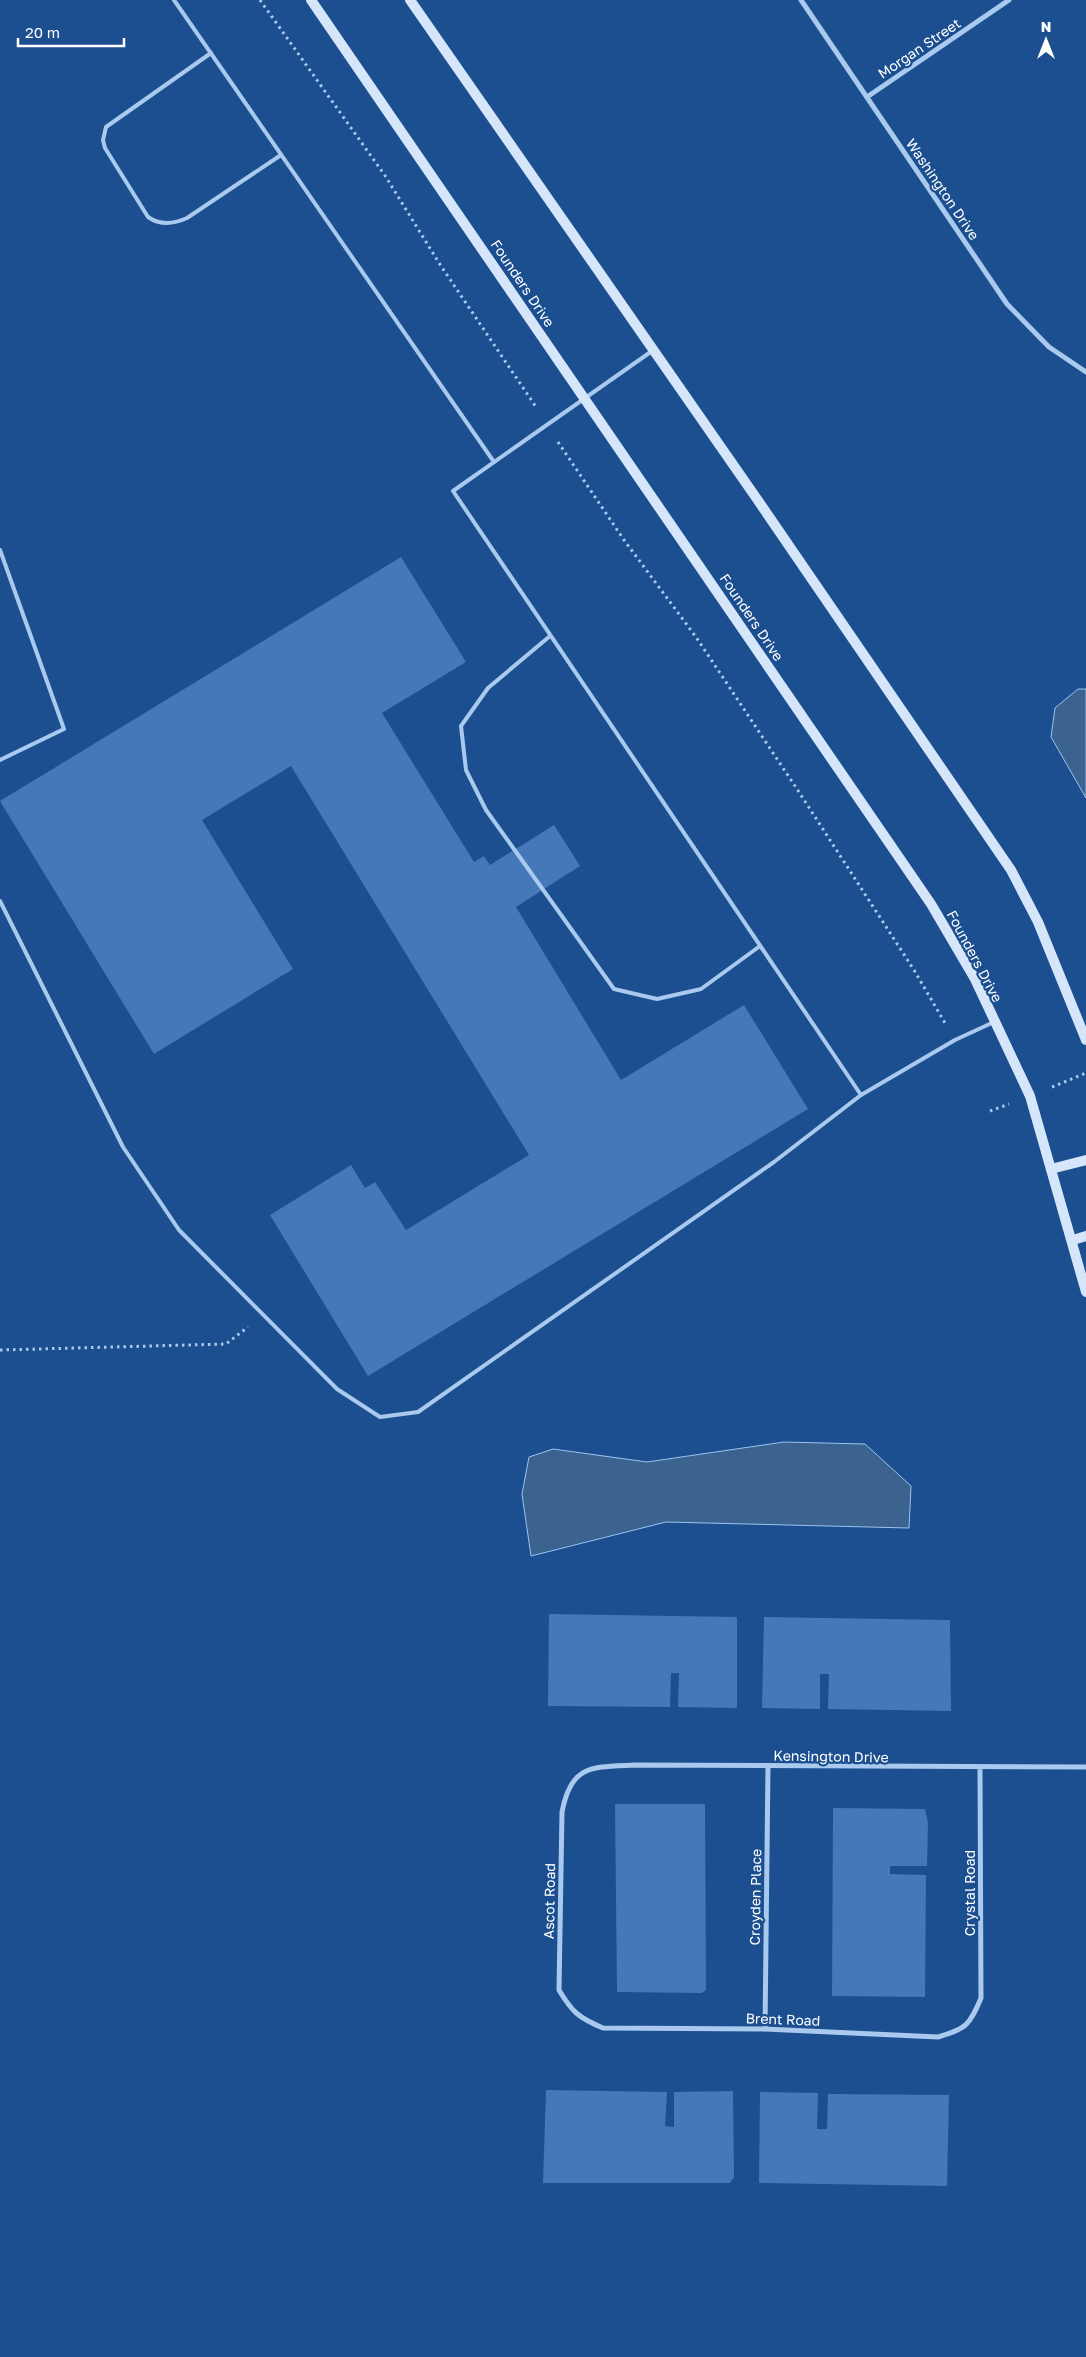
<svg xmlns="http://www.w3.org/2000/svg" width="1086" height="2357" font-family="'Golos Text',sans-serif">
<style>
.water{fill:#3c6290;stroke:#9cc4f0}
.building{fill:#4478b7}
.lines{fill:none;stroke-linecap:round;stroke-linejoin:round}
.path{stroke:#a9c9ee;stroke-width:3;stroke-dasharray:2.5 4;stroke-linecap:butt}
.service{stroke:#a9c9ee;stroke-width:4}
.minor{stroke:#a9c9ee;stroke-width:5}
.secondary{stroke:#d6e6fa;stroke-width:10}
.labels{text-anchor:middle;dominant-baseline:central;stroke-width:4.5;stroke-linejoin:round;paint-order:stroke}
.street-label{font-size:14px;fill:#fff;stroke:#1b4f8f}
</style>
<rect width="100%" height="100%" fill="#1b4f8f"/>
<!-- water -->
<g class="water">
<path d="M1078 689H1086V798L1051 737 1055 708Z"/>
<path d="M784 1442 865 1444 911 1486 909 1528 666 1522 531 1556 522 1494 529 1457 553 1449 647 1462Z"/>
</g>
<!-- building -->
<g class="building">
<path d="M401 557 466 662 382 713 474 862 484 856 490 865 554 825 580 866 516 907 621 1080 744 1005 808 1109 368 1376 270 1215 351 1165 365 1188 375 1182 406 1230 529 1155 291 766 202 820 293 969 154 1054 0 801Z"/>
<path d="M549 1614 737 1617V1708L678 1707 679 1673H671L670 1707 548 1706Z"/>
<path d="M764 1617 950 1620 951 1711 828 1709 829 1674H820V1709L762 1708Z"/>
<path d="M615 1804H705L706 1990 702 1993 617 1992Z"/>
<path d="M833 1808 925 1809 928 1823 927 1866H890V1874L926 1875 925 1997 832 1996Z"/>
<path d="M546 2090 667 2092 665 2126 674 2127V2092L733 2091 734 2177 730 2183H543Z"/>
<path d="M760 2092 818 2093 817 2129H827L828 2094 949 2095 947 2186 759 2183Z"/>
</g>
<g class="lines">
<!-- path -->
<g class="path">
<path d="M260 0 386 177 439 263 536 407"/>
<path d="M558 442 624 540 696 637 797 789 914 970 945 1023"/>
<path d="M1052 1087 1086 1073"/>
<path d="M990 1111 1009 1104"/>
<path d="M0 1350 226 1344 248 1327"/>
</g>
<!-- service -->
<g class="service">
<path d="M174 0 494 462"/>
<path d="M211 53 106 127 103 140 105 148 148 217C161 226 174 224 187 218L281 155"/>
<path d="M652 351 453 491 861 1095"/>
<path d="M0 550 64 729 0 760"/>
<path d="M550 636 488 688 461 726 466 770 486 810 614 989 657 999 701 989 760 946"/>
<path d="M0 901 123 1147 179 1230 337 1389 380 1417 418 1412 774 1162 861 1095 955 1040 994 1022"/>
</g>
<!-- minor -->
<g class="minor">
<path d="M801 0 1007 304 1049 347 1086 372"/>
<path d="M867 97 1009 0"/>
<path d="M980 1769 981 1998C970 2025 966 2029 938 2037L765 2029 603 2028C579 2018 572 2012 559 1990L562 1812C571 1764 592 1767 635 1765L1086 1767"/>
<path d="M765 2029 768 1766"/>
</g>
<!-- secondary -->
<g class="secondary">
<path d="M311 0 931 904 975 979 1030 1096 1086 1292"/>
<path d="M410 0 757 499 1011 870 1038 922 1086 1040"/>
<path d="M1051 1169 1086 1160"/>
<path d="M1073 1240 1086 1236"/>
</g>
</g>
<g class="labels">
<!-- street labels -->
<g class="street-label">
<text transform="translate(919 48) rotate(-34)">Morgan Street</text>
<text transform="translate(943 189) rotate(56)">Washington Drive</text>
<text transform="translate(523 283) rotate(56)">Founders Drive</text>
<text transform="translate(752 617) rotate(56)">Founders Drive</text>
<text transform="translate(975 956) rotate(62)">Founders Drive</text>
<text transform="translate(831 1756) rotate(1)">Kensington Drive</text>
<text transform="translate(969 1893) rotate(-90)">Crystal Road</text>
<text transform="translate(755 1897) rotate(-89)">Croyden Place</text>
<text transform="translate(549 1901) rotate(-89)">Ascot Road</text>
<text transform="translate(783 2019) rotate(2)">Brent Road</text>
</g>
</g>
<!-- north arrow -->
<g transform="translate(1046 40)" stroke="#1b4f8f" stroke-width="4" paint-order="stroke">
<path d="M0-4L9 19L0 12L-9 19Z" fill="#ffffff"/>
<text y="-8" font-size="14" font-weight="bold" text-anchor="middle" fill="#ffffff">N</text>
</g>
<!-- scale -->
<path d="M18 38v8h106v-8" fill="none" stroke="#ffffff" stroke-width="2.5"/>
<text x="25" y="38" font-size="15" fill="#ffffff" stroke="#1b4f8f" stroke-width="4" paint-order="stroke">20 m</text>
</svg>
